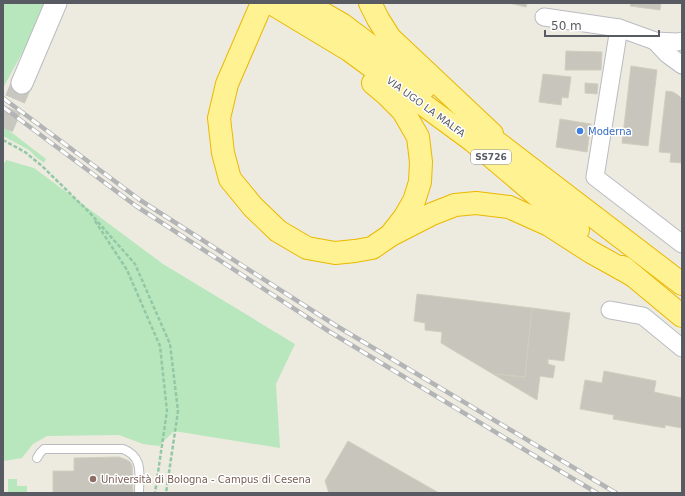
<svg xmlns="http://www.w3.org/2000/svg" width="685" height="496" font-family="'DejaVu Sans',sans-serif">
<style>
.green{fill:#b8e7bd}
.building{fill:#c8c5bc;stroke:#d2cdbd}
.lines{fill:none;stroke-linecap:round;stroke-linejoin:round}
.tertiary-tunnel{stroke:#c8c7c0;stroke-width:21;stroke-dasharray:21 10;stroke-linecap:butt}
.service-casing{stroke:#babcc2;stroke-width:10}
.minor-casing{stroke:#babcc2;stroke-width:19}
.tertiary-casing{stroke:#babcc2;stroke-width:23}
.trunk-casing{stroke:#ebb800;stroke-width:24}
.path{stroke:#92c8a6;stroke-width:2.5;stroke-dasharray:4 2;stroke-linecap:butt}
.service{stroke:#fff;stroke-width:8}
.minor{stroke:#fff;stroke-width:17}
.tertiary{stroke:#fff;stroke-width:21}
.trunk{stroke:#fff292;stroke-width:22}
.rail-casing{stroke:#b3b4b5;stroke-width:4.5}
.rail{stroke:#fff;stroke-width:3;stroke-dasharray:9;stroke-linecap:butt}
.shop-dot{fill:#3f7fe0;stroke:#fff;stroke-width:1.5}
.education-dot{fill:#8d6e63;stroke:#fff;stroke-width:1.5}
.labels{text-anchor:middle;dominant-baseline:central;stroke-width:3;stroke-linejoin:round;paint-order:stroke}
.shield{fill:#fff;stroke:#8a8c91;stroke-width:1}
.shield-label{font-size:9px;font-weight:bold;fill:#585b62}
.street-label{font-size:10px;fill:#585b62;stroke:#fff}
.shop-label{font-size:10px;fill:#366cbe;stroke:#fff;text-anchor:start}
.education-label{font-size:10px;fill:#785e54;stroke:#fff;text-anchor:start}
</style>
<rect width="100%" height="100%" fill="#edebdf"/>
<!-- green -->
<g class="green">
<path d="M3 3H44L26 46 4 86 3 85Z"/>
<path d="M3 126 46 159 44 163 36 157 29 150 3 136Z"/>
<path d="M6 160 34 168 163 264 295 344 276 384 280 448 174 431 159 446 143 444 119 435 47 436 33 444 22 458 10 460 3 461V166Z"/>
<path d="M8 479H17V486H27V493H8Z"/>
</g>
<!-- building -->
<g class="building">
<path d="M509 3H527L526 7Z"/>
<path d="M631 3H661L660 10 630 6Z"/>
<path d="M566 51 602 52 601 70H565Z"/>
<path d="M631 66 657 70 648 146 622 143Z"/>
<path d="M543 74 571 77 568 98 562 97 561 105 539 102Z"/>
<path d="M585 83 598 84 597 94 585 93Z"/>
<path d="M666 91 673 92 678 95 682 99V163L670 162 671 153 659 152Z"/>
<path d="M560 119 591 124 587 152 556 147Z"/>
<path d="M417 294 532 308 525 377 493 374 441 343 442 332 425 330V323L414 321Z"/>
<path d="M532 308 570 313 564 361 548 359V364L555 366 553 378 540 376 537 400 493 374 525 377Z"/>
<path d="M604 371 656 381 654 392 682 398V428L665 425V428L613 419 614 415 580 409 585 380 602 383Z"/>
<path d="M348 441 439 493H329L325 481Z"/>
<path d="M119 457 127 460 130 462 132 465 133 493H53V471H74V458Z"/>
</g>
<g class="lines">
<!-- tertiary-tunnel -->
<path class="tertiary-tunnel" d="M3 128 22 83"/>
<!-- service casing -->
<g class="service-casing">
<path id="service" d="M37 458 40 453 44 449H123C144 457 139 475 139 493"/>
</g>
<!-- minor casing -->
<g class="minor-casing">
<g id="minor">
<path d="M544 17 619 28 655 41 677 42 682 41"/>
<path d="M619 28 595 177 682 244"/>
<path d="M655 41 667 54 682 65"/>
<path d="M610 310 643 316 682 348"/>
</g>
</g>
<!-- tertiary casing -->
<g class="tertiary-casing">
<path id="tertiary" d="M22 83 56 3"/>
</g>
<!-- trunk casing -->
<g class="trunk-casing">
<g id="trunk">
<path d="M262 3 227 84 219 118 223 153 230 179 253 207 278 231 307 248 335 253 355 251 372 248 391 235 432 214 455 205 476 203 509 207 549 225 591 252 634 276"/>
<path d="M271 3 349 50 473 141 578 230"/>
<path d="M305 3 343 25 425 87"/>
<path d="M370 3 378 19 390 38 492 134"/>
<path d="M373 83 386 94 403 111 418 137 421 162 420 182 414 201 404 218 393 232"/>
<path d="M478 128 682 284"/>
<path d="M623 267 682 316"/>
</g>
</g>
<!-- path -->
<g class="path">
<path d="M3 140 25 152 42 166 90 213 135 264 170 344 178 411 166 493"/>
<path d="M95 221 127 270 160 346 167 411 155 493"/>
</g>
<!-- service -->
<use href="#service" class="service"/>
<!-- minor -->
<use href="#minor" class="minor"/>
<!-- tertiary -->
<use href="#tertiary" class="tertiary"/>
<!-- trunk -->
<use href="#trunk" class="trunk"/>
<!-- rail casing -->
<g class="rail-casing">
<g id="rail">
<path d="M3 98 140 200 335 325 616 493"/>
<path d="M3 107 136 206 330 332 530 453 597 493"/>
</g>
</g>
<!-- rail -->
<use href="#rail" class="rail"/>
</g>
<!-- markers -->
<circle class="shop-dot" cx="580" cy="131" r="4"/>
<circle class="education-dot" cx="93" cy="479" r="4"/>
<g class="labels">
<!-- shield labels -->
<rect class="shield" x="471" y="150" width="40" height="14" rx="3"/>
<g class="shield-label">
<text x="491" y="157">SS726</text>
</g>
<!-- street labels -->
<g class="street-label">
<text transform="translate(426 107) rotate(36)">VIA UGO LA MALFA</text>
</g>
<!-- shop labels -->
<g class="shop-label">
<text x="588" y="131">Moderna</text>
</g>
<!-- education labels -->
<g class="education-label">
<text x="101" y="479">Università di Bologna - Campus di Cesena</text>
</g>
</g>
<!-- border -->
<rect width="685" height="496" fill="none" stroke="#585b62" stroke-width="8"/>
<!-- scale -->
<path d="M545 30v6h114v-6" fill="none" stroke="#585b62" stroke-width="2"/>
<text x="551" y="30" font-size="12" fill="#585b62" stroke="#ffffff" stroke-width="3" paint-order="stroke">50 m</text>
</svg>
